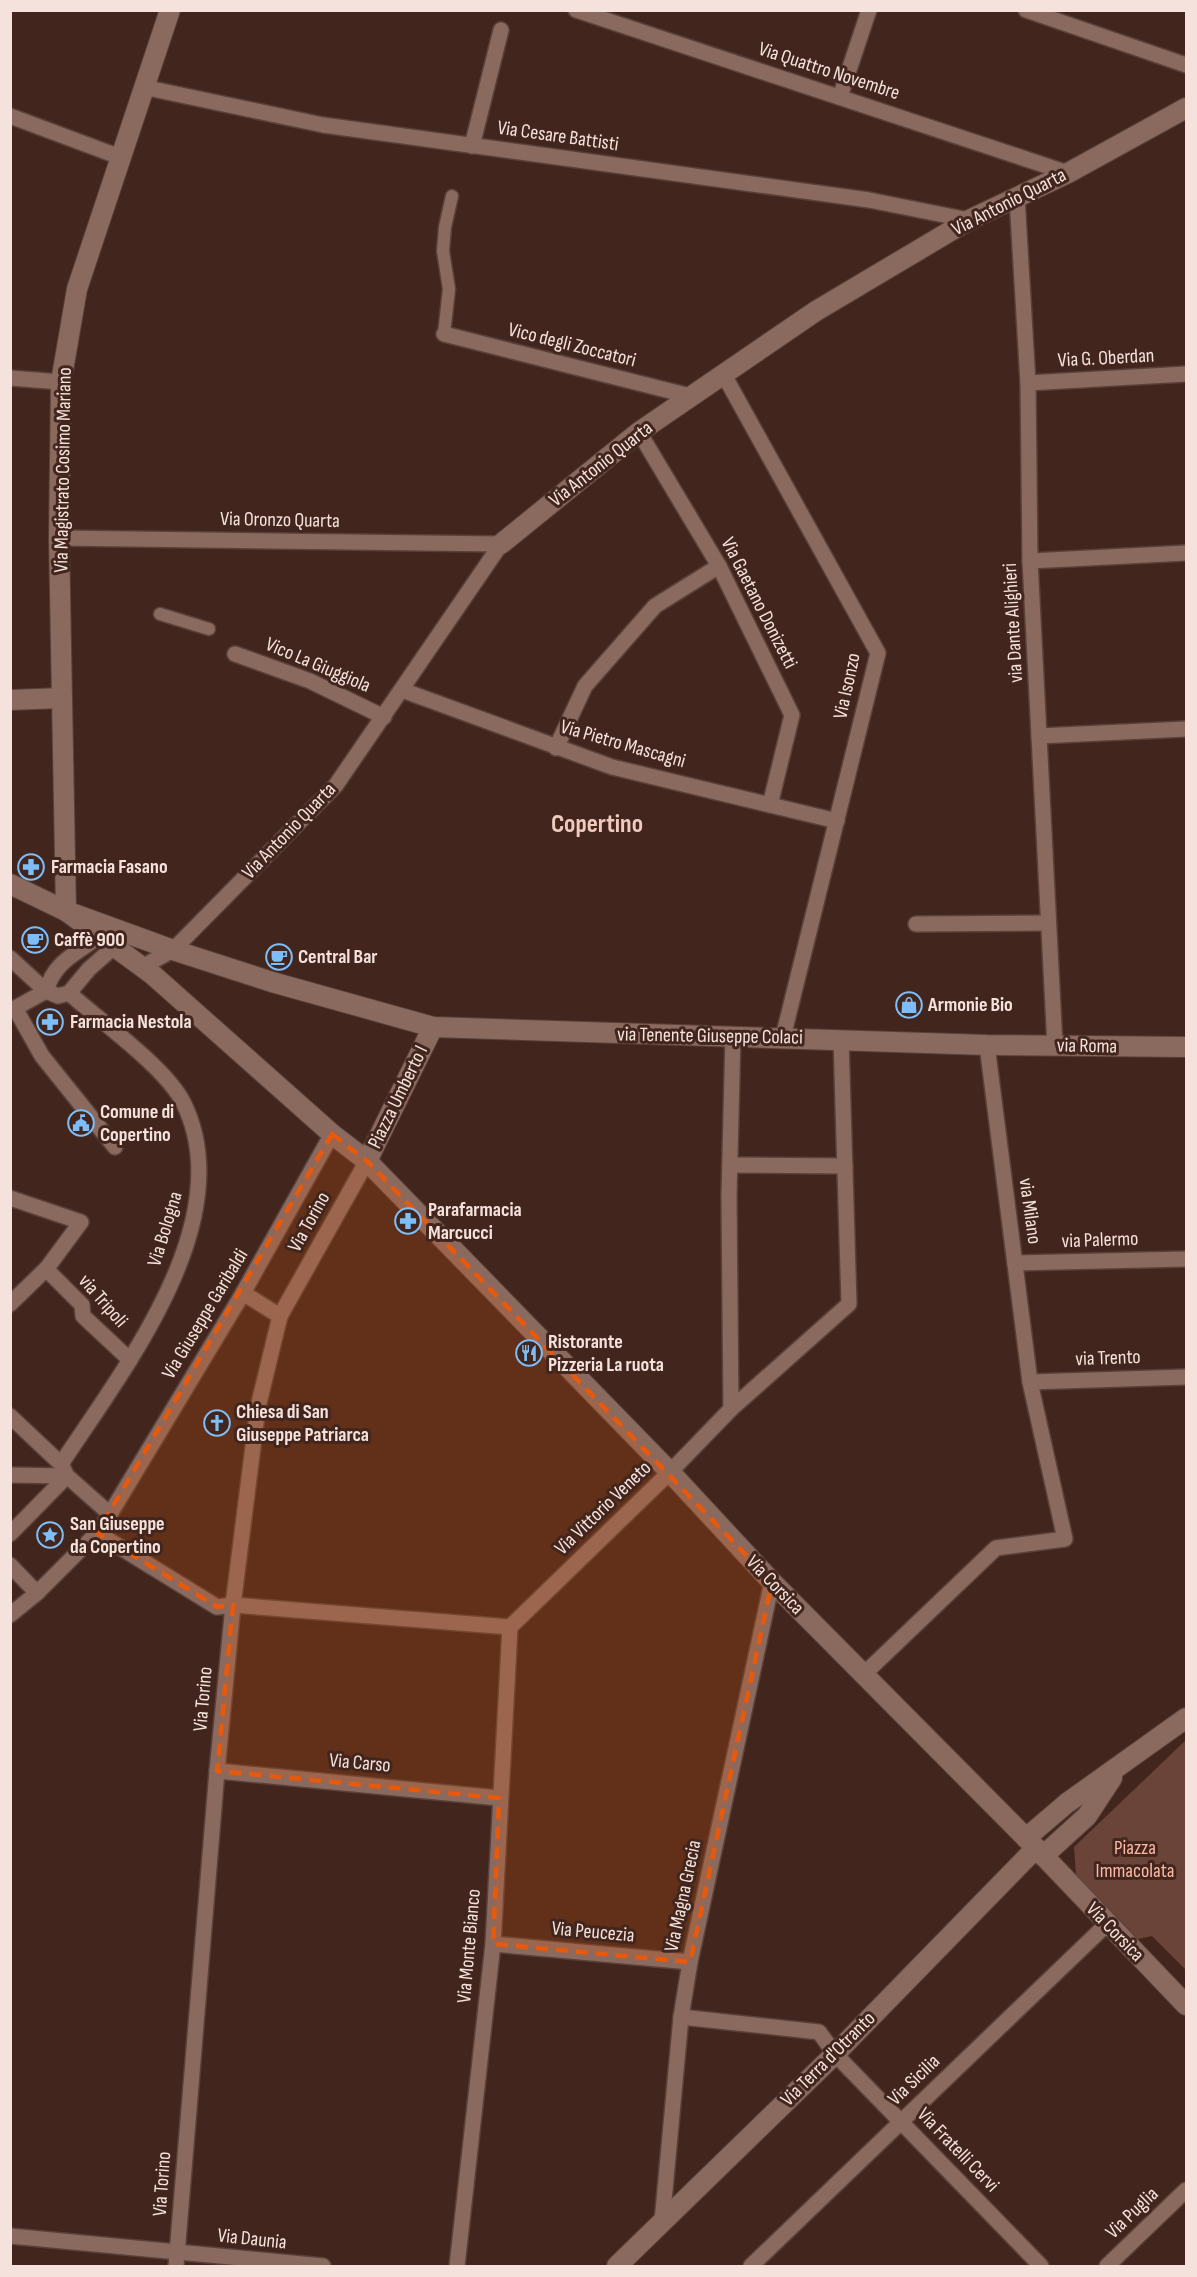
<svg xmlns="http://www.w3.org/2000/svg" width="1197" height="2277" font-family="'Sofia Sans Condensed',sans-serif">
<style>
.green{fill:#6b4439}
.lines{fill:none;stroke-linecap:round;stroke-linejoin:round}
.pedestrian-casing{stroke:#594139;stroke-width:15}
.minor-casing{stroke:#594139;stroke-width:18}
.tertiary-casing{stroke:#594139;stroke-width:22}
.pedestrian{stroke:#8a695f;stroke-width:12}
.minor{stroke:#8a695f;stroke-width:15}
.tertiary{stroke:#8a695f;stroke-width:20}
.marked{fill:#e8590c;fill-opacity:0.2;stroke:#e8590c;stroke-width:4.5;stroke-dasharray:12 8;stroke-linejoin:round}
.labels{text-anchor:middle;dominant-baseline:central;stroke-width:6;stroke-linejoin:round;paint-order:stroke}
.street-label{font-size:20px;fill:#f5e2dc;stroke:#42261d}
.poi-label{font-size:20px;font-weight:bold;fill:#f5e2dc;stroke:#42261d;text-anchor:start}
.park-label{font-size:20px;fill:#fbb9a6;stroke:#42261d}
.district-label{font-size:26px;font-weight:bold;fill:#f0cabe;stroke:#42261d}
</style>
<rect width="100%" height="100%" fill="#42261d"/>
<!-- green -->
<path class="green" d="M1186 1740V1970L1152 1936 1138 1939 1076 1875 1074 1847Z"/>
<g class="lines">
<!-- pedestrian casing -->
<g class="pedestrian-casing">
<g id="pedestrian">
<path d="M444 334 449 289 443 251 445 227 452 196"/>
<path d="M160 614 209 629"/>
</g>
</g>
<!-- minor casing -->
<g class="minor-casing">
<g id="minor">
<path d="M576 10 1068 173"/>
<path d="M1026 10 1186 65"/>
<path d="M143 87 323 125 869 200 969 220"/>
<path d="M840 97 869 10"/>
<path d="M10 116 120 157"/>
<path d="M472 146 501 30"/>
<path d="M1017 197 1028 383 1030 561 1055 1046"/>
<path d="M444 334 690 396"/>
<path d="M724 375 878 653 783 1037"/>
<path d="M10 378 61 382"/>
<path d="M1028 383 1186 374"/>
<path d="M639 432 719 566 792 715 770 805"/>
<path d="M59 538 501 544"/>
<path d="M1030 561 1186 553"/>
<path d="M235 654 310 681 384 717"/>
<path d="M402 690 612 767 837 821"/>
<path d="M1039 736 1186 729"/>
<path d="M556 748 585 686 655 606 719 566"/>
<path d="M916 924 1048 923"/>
<path d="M10 958 46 991 58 996 69 993 89 969 115 946"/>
<path d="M142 967 173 950 336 785 501 544"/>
<path d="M15 1008 42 1056 115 1147"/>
<path d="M10 1011 46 991C55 960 76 955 100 935L107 933"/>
<path d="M730 1165 845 1166"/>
<path d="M10 1198 81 1222 47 1268 10 1304"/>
<path d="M1015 1263 1186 1259"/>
<path d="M46 1269 82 1305 83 1316 130 1360"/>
<path d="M243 1293 280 1316"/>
<path d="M1030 1382 1186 1377"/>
<path d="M731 1409 729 1196 733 1035"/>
<path d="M10 1416 61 1464 67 1476 110 1514 97 1533 37 1593 10 1565"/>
<path d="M61 1464C123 1370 242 1219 183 1102 165 1067 100 1021 69 993"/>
<path d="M10 1475 67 1476"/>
<path d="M110 1514 243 1293 332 1134"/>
<path d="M97 1533 217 1607 233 1605 510 1627 670 1472 731 1409 849 1304 841 1039"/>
<path d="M10 1534 67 1476"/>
<path d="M10 1615 37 1593"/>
<path d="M863 1675 996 1548 1065 1539 1030 1382 987 1045"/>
<path d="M217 1771 499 1798"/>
<path d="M493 1944 690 1962"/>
<path d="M681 2017 819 2032 835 2054 1041 2266"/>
<path d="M662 2222 681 2017 690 1962 772 1582"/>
<path d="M10 2236 323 2266"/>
<path d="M176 2266 217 1771 233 1605 258 1407 280 1316 367 1161"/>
<path d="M457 2266 493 1944 510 1627"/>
<path d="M751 2266 1107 1924"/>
<path d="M1107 2266 1186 2190"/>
</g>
</g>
<!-- tertiary casing -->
<g class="tertiary-casing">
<g id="tertiary">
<path d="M501 544 639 432 816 311 969 220 1068 173 1186 108"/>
<path d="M10 700 62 698"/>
<path d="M10 884 66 911 173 950 272 982 433 1027 987 1045 1186 1047"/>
<path d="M66 911 153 975 332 1134 367 1161 670 1472 772 1582 1036 1848 1186 2005"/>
<path d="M66 911 59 538 61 382 77 289 170 10"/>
<path d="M367 1161 433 1027"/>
<path d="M1026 1838 1067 1803 1186 1718"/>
<path d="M1043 1856 1087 1816 1112 1778"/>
<path d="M617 2266 835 2054 1036 1848"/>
</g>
</g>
<!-- pedestrian -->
<use href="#pedestrian" class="pedestrian"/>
<!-- minor -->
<use href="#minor" class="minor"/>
<!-- tertiary -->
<use href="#tertiary" class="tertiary"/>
</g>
<!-- marked area -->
<path class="marked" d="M332 1134 367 1161 772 1582 690 1962 493 1944 499 1798 217 1771 233 1605 217 1607 97 1533Z"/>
<!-- icons -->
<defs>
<g id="pharmacy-ring" transform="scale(1.35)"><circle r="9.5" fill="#42261d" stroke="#7dbef9" stroke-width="1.5"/><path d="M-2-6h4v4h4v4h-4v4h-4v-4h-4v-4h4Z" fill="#7dbef9"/></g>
<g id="cafe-ring" transform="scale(1.35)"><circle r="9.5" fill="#42261d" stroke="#7dbef9" stroke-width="1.5"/><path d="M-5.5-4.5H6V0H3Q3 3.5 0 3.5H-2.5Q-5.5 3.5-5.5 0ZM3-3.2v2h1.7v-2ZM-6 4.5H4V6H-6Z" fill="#7dbef9"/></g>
<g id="shop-ring" transform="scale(1.35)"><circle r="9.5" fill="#42261d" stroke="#7dbef9" stroke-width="1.5"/><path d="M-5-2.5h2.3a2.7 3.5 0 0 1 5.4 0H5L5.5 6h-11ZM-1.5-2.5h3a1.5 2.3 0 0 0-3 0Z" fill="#7dbef9"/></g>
<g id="civic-ring" transform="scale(1.35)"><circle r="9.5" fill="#42261d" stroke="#7dbef9" stroke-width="1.5"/><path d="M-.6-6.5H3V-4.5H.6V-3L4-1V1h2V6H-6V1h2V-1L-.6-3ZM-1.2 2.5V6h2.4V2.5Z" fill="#7dbef9"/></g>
<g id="restaurant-ring" transform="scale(1.35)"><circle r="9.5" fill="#42261d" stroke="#7dbef9" stroke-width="1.5"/><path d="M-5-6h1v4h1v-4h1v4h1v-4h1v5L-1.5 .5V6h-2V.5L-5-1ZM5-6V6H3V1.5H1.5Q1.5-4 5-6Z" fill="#7dbef9"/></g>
<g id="church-ring" transform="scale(1.35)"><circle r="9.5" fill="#42261d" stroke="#7dbef9" stroke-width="1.5"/><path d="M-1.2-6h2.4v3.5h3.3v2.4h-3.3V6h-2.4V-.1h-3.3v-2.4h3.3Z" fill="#7dbef9"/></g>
<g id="sight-ring" transform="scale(1.35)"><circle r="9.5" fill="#42261d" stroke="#7dbef9" stroke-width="1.5"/><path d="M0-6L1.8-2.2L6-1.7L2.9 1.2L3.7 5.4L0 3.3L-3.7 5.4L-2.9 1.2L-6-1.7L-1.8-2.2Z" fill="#7dbef9"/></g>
</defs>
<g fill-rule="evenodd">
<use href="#pharmacy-ring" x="31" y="867"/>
<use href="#cafe-ring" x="35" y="940"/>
<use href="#cafe-ring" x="279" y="957"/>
<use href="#shop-ring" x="909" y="1005"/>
<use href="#pharmacy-ring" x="50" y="1022"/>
<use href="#civic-ring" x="81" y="1123"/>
<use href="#pharmacy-ring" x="408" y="1221"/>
<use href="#restaurant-ring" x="529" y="1353"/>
<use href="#church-ring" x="217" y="1423"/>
<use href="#sight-ring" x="50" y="1535"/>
</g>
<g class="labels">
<!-- street labels -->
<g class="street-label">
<text transform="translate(829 71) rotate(18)">Via Quattro Novembre</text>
<text transform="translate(558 136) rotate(8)">Via Cesare Battisti</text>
<text transform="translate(1009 202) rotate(-27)">Via Antonio Quarta</text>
<text transform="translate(572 345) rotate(14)">Vico degli Zoccatori</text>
<text transform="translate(1106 358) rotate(-3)">Via G. Oberdan</text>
<text transform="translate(601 464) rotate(-38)">Via Antonio Quarta</text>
<text transform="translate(63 470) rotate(-89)">Via Magistrato Cosimo Mariano</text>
<text transform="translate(280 520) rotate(1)">Via Oronzo Quarta</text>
<text transform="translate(759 603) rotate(63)">Via Gaetano Donizetti</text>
<text transform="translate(1013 623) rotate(-93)">via Dante Alighieri</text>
<text transform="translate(318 665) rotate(23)">Vico La Giuggiola</text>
<text transform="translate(847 686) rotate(-78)">Via Isonzo</text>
<text transform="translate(623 744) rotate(16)">Via Pietro Mascagni</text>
<text transform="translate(289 831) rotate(-46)">Via Antonio Quarta</text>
<text transform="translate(710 1036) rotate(1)">via Tenente Giuseppe Colaci</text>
<text transform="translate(1087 1046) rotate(1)">via Roma</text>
<text transform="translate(398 1097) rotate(-64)">Piazza Umberto I</text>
<text transform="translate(1030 1211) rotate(82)">via Milano</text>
<text transform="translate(309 1222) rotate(-61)">Via Torino</text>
<text transform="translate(165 1229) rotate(-73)">Via Bologna</text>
<text transform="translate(1100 1240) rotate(-2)">via Palermo</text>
<text transform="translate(103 1301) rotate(49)">via Tripoli</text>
<text transform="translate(205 1314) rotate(-59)">Via Giuseppe Garibaldi</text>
<text transform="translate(1108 1358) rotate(-2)">via Trento</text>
<text transform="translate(603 1508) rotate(-44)">Via Vittorio Veneto</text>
<text transform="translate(775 1585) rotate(46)">Via Corsica</text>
<text transform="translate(203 1699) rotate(-85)">Via Torino</text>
<text transform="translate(360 1763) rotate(5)">Via Carso</text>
<text transform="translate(683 1896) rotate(-78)">Via Magna Grecia</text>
<text transform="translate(593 1932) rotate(5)">Via Peucezia</text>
<text transform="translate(1115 1932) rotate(46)">Via Corsica</text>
<text transform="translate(469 1946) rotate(-85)">Via Monte Bianco</text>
<text transform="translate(828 2059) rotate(-45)">Via Terra d'Otranto</text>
<text transform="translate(914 2080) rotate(-44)">Via Sicilia</text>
<text transform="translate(958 2150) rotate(46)">Via Fratelli Cervi</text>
<text transform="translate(162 2184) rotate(-86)">Via Torino</text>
<text transform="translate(1132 2213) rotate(-44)">Via Puglia</text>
<text transform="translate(252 2239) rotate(6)">Via Daunia</text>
</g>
<!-- poi labels -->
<g class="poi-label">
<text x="51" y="867">Farmacia Fasano</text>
<text x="54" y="940">Caffè 900</text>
<text x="298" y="957">Central Bar</text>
<text x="928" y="1005">Armonie Bio</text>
<text x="70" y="1022">Farmacia Nestola</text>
<text x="100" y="1112">Comune di<tspan x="100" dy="23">Copertino</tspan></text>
<text x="428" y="1210">Parafarmacia<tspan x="428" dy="23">Marcucci</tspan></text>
<text x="548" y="1342">Ristorante<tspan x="548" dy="23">Pizzeria La ruota</tspan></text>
<text x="236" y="1412">Chiesa di San<tspan x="236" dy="23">Giuseppe Patriarca</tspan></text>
<text x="70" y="1524">San Giuseppe<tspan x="70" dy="23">da Copertino</tspan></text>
</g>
<!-- park labels -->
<g class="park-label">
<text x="1135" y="1848">Piazza<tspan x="1135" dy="23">Immacolata</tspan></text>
</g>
<!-- district labels -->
<g class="district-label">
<text x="597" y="824">Copertino</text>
</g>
</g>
<!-- border -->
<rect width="1197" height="2277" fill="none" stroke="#f5e2dc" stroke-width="24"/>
</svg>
